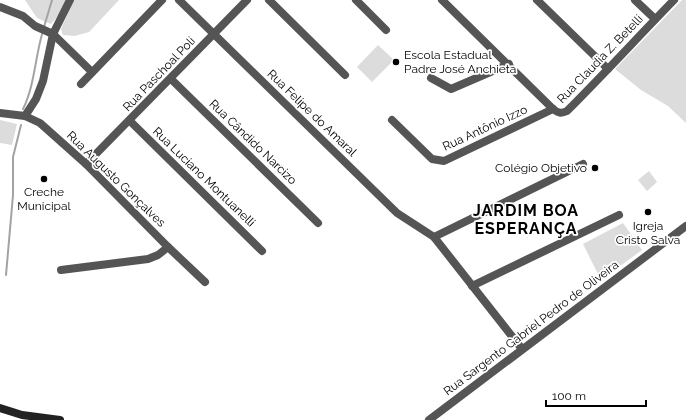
<svg xmlns="http://www.w3.org/2000/svg" width="686" height="420" font-family="Raleway,sans-serif">
<style>
.green{fill:#dcdcdc}
.lines{fill:none;stroke-linecap:round;stroke-linejoin:round}
.stream{stroke:#a3a3a3;stroke-width:2}
.minor{stroke:#555;stroke-width:8}
.tertiary{stroke:#555;stroke-width:8}
.secondary{stroke:#222;stroke-width:8}
.poi-dot{fill:#000;stroke:#fff;stroke-width:1.5}
.labels{text-anchor:middle;dominant-baseline:central;stroke-width:3.5;stroke-linejoin:round;paint-order:stroke}
.poi-label{font-size:12px;fill:#000;stroke:#fff}
.street-label{font-size:12px;fill:#000;stroke:#fff}
.district-label{font-size:16px;font-weight:bold;letter-spacing:1px;fill:#000;stroke:#fff}
</style>
<rect width="100%" height="100%" fill="#fff"/>
<!-- green -->
<g class="green">
<path d="M25 0H67L62 11 51 24 37 18Z"/>
<path d="M74 0H119L89 32 75 36 63 35 61 29Z"/>
<path d="M682 0H686V123L668 106 641 90 615 69Z"/>
<path d="M378 45 394 60 372 82 357 67Z"/>
<path d="M0 120 17 124 12 145 0 143Z"/>
<path d="M649 171 657 182 647 191 638 180Z"/>
<path d="M623 223 642 250 601 280 583 244Z"/>
</g>
<g class="lines">
<!-- stream -->
<g class="stream">
<path d="M44 27 52 0"/>
<path d="M23 109C35 85 35 56 43 31"/>
<path d="M6 275 13 195V157L21 125"/>
</g>
<!-- minor -->
<g class="minor">
<path d="M179 0 397 213 434 237 522 349"/>
<path d="M269 0 345 75"/>
<path d="M356 0 386 30"/>
<path d="M537 0 608 69"/>
<path d="M635 0 655 19"/>
<path d="M0 7 23 16 35 26 53 34 92 72"/>
<path d="M431 78 451 89 509 64"/>
<path d="M171 79 318 223"/>
<path d="M81 84 162 0"/>
<path d="M25 116 36 99 43 81 53 34 70 0"/>
<path d="M392 120 432 159 444 161 553 109"/>
<path d="M130 121 262 251"/>
<path d="M86 164 168 247 205 282"/>
<path d="M434 237 583 164"/>
<path d="M61 270 148 259 158 255 168 247"/>
<path d="M472 286 619 215"/>
<path d="M429 420 686 226"/>
</g>
<!-- tertiary -->
<g class="tertiary">
<path d="M442 0 553 109C558 113 561 114 567 111 603 75 638 37 674 0"/>
<path d="M0 113 25 116 40 123 86 164 247 0"/>
</g>
<!-- secondary -->
<path class="secondary" d="M0 408 22 415 60 420"/>
</g>
<!-- markers -->
<g class="poi-dot">
<circle cx="396" cy="62" r="4"/>
<circle cx="595" cy="168" r="4"/>
<circle cx="44" cy="179" r="4"/>
<circle cx="648" cy="212" r="4"/>
</g>
<g class="labels">
<!-- poi labels -->
<g class="poi-label">
<text x="404" y="55" text-anchor="start">Escola Estadual<tspan x="404" dy="14">Padre José Anchieta</tspan></text>
<text x="587" y="168" text-anchor="end">Colégio Objetivo</text>
<text x="44" y="192">Creche<tspan x="44" dy="14">Municipal</tspan></text>
<text x="648" y="226">Igreja<tspan x="648" dy="14">Cristo Salva</tspan></text>
</g>
<!-- street labels -->
<g class="street-label">
<text transform="translate(600 59) rotate(-46)">Rua Claudia Z. Betelli</text>
<text transform="translate(159 74) rotate(-46)">Rua Paschoal Poli</text>
<text transform="translate(312 113) rotate(44)">Rua Felipe do Amaral</text>
<text transform="translate(485 128) rotate(-25)">Rua Antônio Izzo</text>
<text transform="translate(253 142) rotate(44)">Rua Cândido Narcizo</text>
<text transform="translate(204 177) rotate(44)">Rua Luciano Montuanelli</text>
<text transform="translate(116 179) rotate(44)">Rua Augusto Gonçalves</text>
<text transform="translate(531 328) rotate(-37)">Rua Sargento Gabriel Pedro de Oliveira</text>
</g>
<!-- district labels -->
<g class="district-label">
<text x="526" y="210">JARDIM BOA<tspan x="526" dy="18">ESPERANÇA</tspan></text>
</g>
</g>
<!-- scale -->
<path d="M546 400v6h100v-6" fill="none" stroke="#000000" stroke-width="2"/>
<text x="552" y="400" font-size="12" fill="#000000" stroke="#ffffff" stroke-width="3" paint-order="stroke">100 m</text>
</svg>
